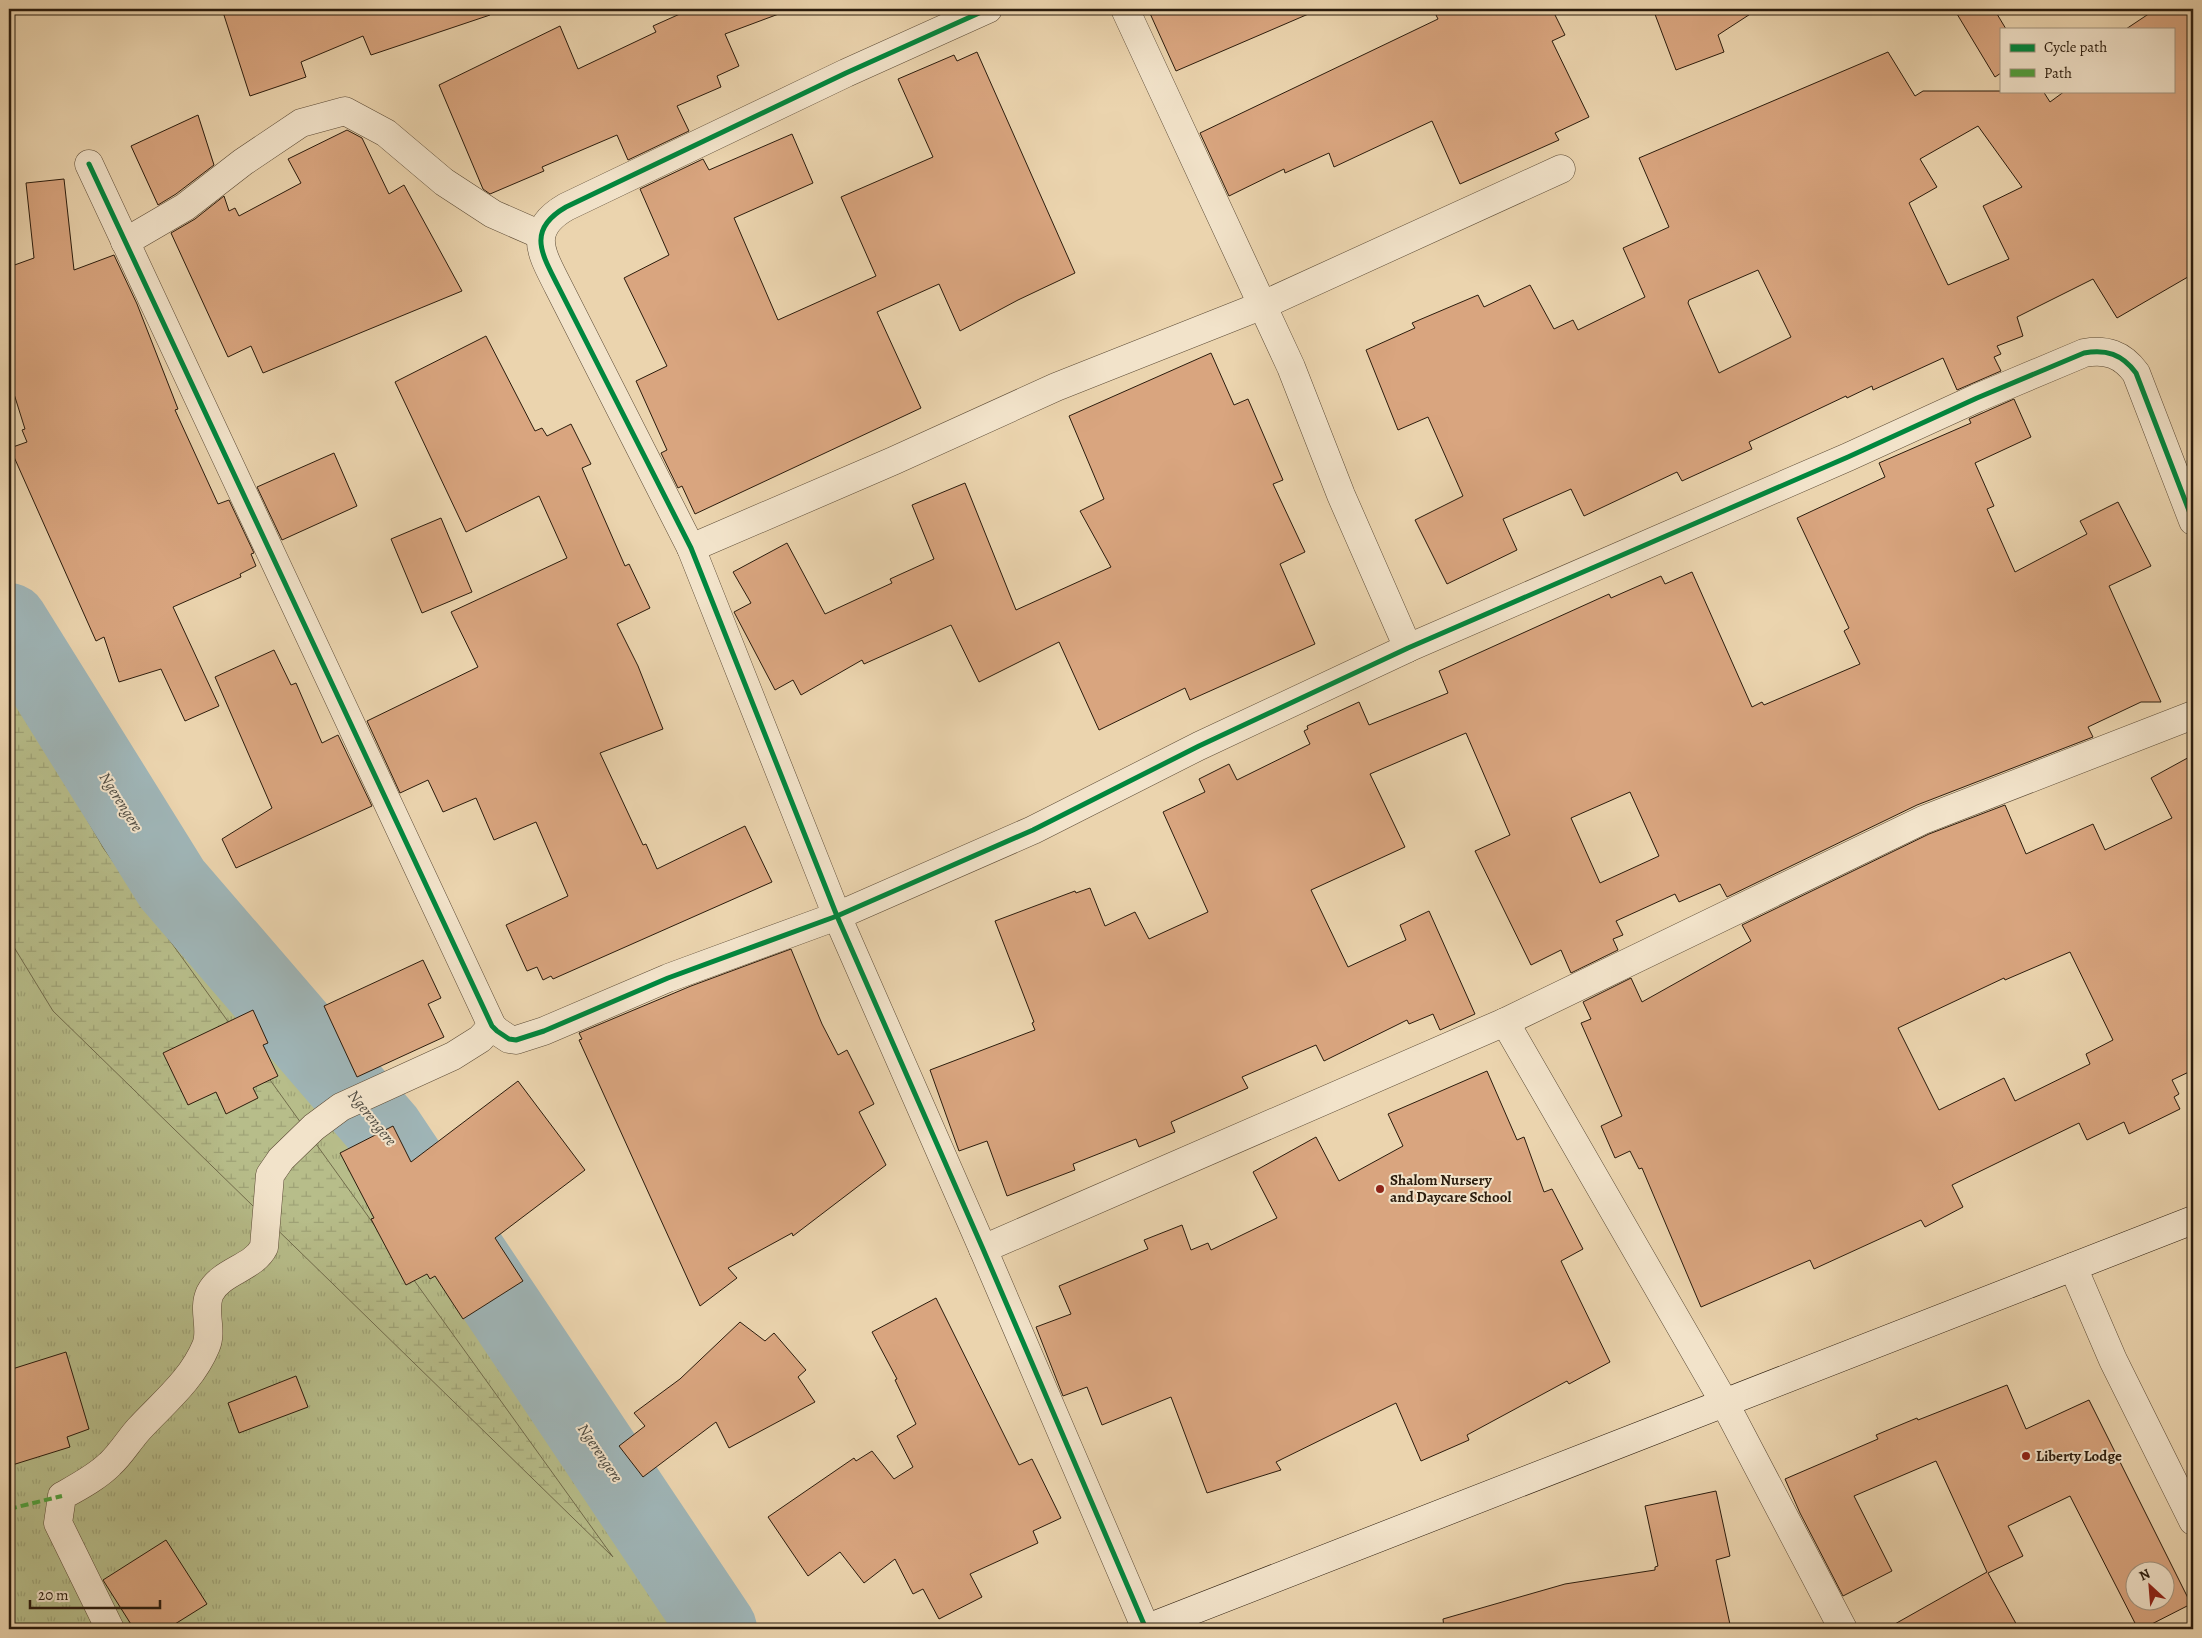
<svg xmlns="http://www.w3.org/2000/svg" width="2202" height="1638" font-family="Alegreya,serif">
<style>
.grass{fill:url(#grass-tufts);stroke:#716c4c}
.wetland{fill:url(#wetland-marsh);stroke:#716c4c}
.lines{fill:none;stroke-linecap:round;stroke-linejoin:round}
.river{stroke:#9fb5b7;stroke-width:78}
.building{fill:#d9a57f;stroke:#2b1c0d;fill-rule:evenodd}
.street-casing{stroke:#5b4a35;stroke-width:29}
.secondary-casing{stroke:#2b1c0d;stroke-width:29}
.street{stroke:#f2e3ca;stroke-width:28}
.secondary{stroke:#f2e3ca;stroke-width:28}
.quiet{stroke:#51a13e;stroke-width:4;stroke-dasharray:8 4;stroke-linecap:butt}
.cycleway-casing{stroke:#f2e3ca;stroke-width:8}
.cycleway{stroke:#00873e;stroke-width:5}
.poi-dot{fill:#8f2418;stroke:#f2e3ca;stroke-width:2}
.labels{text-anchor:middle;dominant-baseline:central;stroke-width:4;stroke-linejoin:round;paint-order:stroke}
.poi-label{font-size:15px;font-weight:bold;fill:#2b1c0d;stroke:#f2e3ca;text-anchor:start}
.water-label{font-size:16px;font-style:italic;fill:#4e4a40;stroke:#f2e3ca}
</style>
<defs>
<pattern id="grass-tufts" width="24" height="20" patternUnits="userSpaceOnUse" patternTransform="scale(1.25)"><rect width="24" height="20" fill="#b7bd8a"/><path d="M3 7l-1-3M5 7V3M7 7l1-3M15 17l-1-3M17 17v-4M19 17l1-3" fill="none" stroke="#9ea276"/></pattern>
<pattern id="wetland-marsh" width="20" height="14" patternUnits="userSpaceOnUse" patternTransform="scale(1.25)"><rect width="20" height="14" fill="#b7bd8a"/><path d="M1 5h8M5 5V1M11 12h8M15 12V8" fill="none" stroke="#9ea276"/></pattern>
</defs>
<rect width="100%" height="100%" fill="#ebd4ae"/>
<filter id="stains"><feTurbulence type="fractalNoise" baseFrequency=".004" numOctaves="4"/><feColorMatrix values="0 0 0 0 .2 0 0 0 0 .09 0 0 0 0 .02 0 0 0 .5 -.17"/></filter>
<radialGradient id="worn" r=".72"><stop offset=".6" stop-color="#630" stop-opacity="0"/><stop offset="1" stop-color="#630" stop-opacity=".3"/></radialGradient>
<!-- grass -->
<path class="grass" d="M9 591 294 1021 459 1299 700 1617 671 1629H9Z"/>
<!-- wetland -->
<path class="wetland" d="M9 684 104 849 613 1557 53 1011 9 939Z"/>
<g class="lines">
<!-- river -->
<path class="river" d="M9 622 172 884 385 1131 718 1629"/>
</g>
<!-- building -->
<g class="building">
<path d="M222 9H489L490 15 371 55 363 36 301 62 306 77 250 96Z"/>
<path d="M691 9H783L784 12 725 34 739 66 717 76 721 87 677 106 689 131 628 160 617 135 542 167 544 171 490 194 483 189 439 85 560 26 578 69 656 32 653 26Z"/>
<path d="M1148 9H1320L1176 71Z"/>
<path d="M1433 9H1552L1565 35 1552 41 1589 117 1555 133 1559 140 1460 184 1432 121 1334 167 1329 153 1285 173 1284 169 1229 196 1200 133 1438 19Z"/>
<path d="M1653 9H1758L1718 35 1724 52 1676 70Z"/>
<path d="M1954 9H1994L2006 29H2001V73L1995 77Z"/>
<path d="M2156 9H2193V274L2117 318 2093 279 2017 317 2023 336 1997 346 2001 354 1994 357 2001 371 1957 390 1943 358 1873 390 1872 386 1847 398 1846 396 1749 442 1752 449 1682 481 1677 472 1584 516 1571 489 1503 519 1517 550 1447 584 1415 520 1463 496 1428 417 1398 430 1366 350 1415 328 1412 323 1478 295 1484 307 1530 285 1554 329 1573 320 1578 330 1645 297 1623 248 1669 227 1639 158 1888 52 1915 96 1923 91H2043L2050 102 2065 91H2173V29H2126ZM1978 126 2022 187 1983 206 2009 259 1948 285 1909 203 1937 187 1920 159ZM1758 270 1791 337 1719 373 1688 303 1689 300Z"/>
<path d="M977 52 1075 273 1018 300 960 331 939 284 877 312 921 408 695 514 682 486 678 488 661 453 667 450 636 381 667 366 624 278 669 255 640 189 703 159 709 170 792 134 813 183 734 218 778 320 876 276 841 197 933 157 898 79 954 55 957 61Z"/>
<path d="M198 115 214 165 176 194 158 205 131 146Z"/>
<path d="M347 130 362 138 389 194 404 185 462 291 263 373 251 346 228 357 171 233 195 219 224 196 229 211 235 208 239 216 301 183 288 159Z"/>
<path d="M64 179 74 270 114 255 137 304 178 409 175 410 218 504 229 500 254 553 251 554 256 566 240 574 241 577 173 607 219 706 185 721 161 669 119 682 104 637 96 641 10 448 27 442 22 430 25 429 9 378V267L34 258 26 183Z"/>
<path d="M486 336 535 431 542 428 547 436 571 424 591 464 582 468 625 566 629 564 650 608 617 624 638 666 663 729 600 753 643 845 646 844 657 869 745 826 772 882 553 979 551 976 543 980 537 967 527 971 506 925 568 896 536 822 494 840 476 798 443 812 428 780 400 793 367 721 478 667 451 612 567 558 539 496 466 532 395 382Z"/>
<path d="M1211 353 1234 405 1248 399 1283 480 1273 484 1305 552 1280 564 1315 644 1190 700 1185 688 1099 730 1059 642 979 682 951 625 864 664 862 660 801 695 793 680 775 690 734 612 751 603 733 572 787 543 825 614 892 583 890 579 934 559 912 505 965 483 1016 610 1111 567 1080 511 1104 499 1069 416Z"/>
<path d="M2014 399 2031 437 1975 463 1994 506 1987 509 2015 572 2087 534 2080 521 2118 502 2151 566 2109 586 2161 702H2141L2088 727 2093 737 1917 805 1727 897 1720 884 1679 902 1675 894 1616 921 1623 935 1613 939 1618 950 1571 973 1561 950 1531 965 1475 851 1510 835 1466 733 1370 774 1405 847 1311 890 1348 967 1406 940 1400 925 1429 911 1475 1014 1440 1030 1433 1014 1409 1024 1407 1020 1324 1061 1316 1045 1242 1077 1248 1088 1171 1122 1175 1132 1139 1147 1136 1139 1073 1164 1075 1170 1007 1196 987 1141 959 1151 930 1070 1035 1030 1032 1023 1034 1022 995 921 1075 891 1076 893 1090 888 1105 926 1135 912 1149 939 1208 912 1163 812 1205 792 1199 779 1229 764 1237 780 1310 744 1304 731 1308 729 1307 726 1359 702 1369 725 1448 693 1439 671 1609 594 1611 598 1661 576 1665 584 1692 572 1752 707 1762 702 1764 705 1860 664 1844 631 1849 628 1797 518 1885 477 1879 463 1971 423 1969 419ZM1630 792 1659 856 1600 883 1571 818Z"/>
<path d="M334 453 357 506 282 540 257 487Z"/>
<path d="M441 518 472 592 422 613 391 539Z"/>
<path d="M274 650 291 685 296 683 322 743 338 735 372 806 236 868 222 839 272 808 215 677Z"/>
<path d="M2193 755V1070L2172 1080 2179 1094 2174 1097 2180 1109 2129 1134 2124 1122 2087 1140 2079 1123 1952 1185 1963 1207 1925 1227 1921 1220 1814 1269 1810 1260 1701 1307 1642 1168 1639 1169 1630 1151 1615 1158 1601 1126 1622 1116 1581 1023 1591 1019 1583 1002 1631 978 1642 1002 1751 941 1742 925 1929 834 2005 805 2026 854 2093 824 2105 850 2172 818 2151 778ZM2070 952 2113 1040 2086 1054 2090 1064 2015 1101 2004 1078 1939 1110 1898 1028 2004 978 2005 980Z"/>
<path d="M791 949 822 1024 838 1055 847 1050 874 1104 859 1112 886 1165 793 1236 792 1233 728 1268 737 1278 700 1306 579 1040 582 1039 579 1033 691 986Z"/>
<path d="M423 960 441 998 428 1004 444 1037 357 1077 324 1006Z"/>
<path d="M253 1010 268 1043 263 1045 278 1076 253 1088 258 1098 226 1114 216 1092 188 1105 163 1053Z"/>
<path d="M1487 1071 1517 1140 1524 1137 1544 1192 1552 1189 1583 1249 1561 1261 1610 1362 1569 1384 1567 1381 1467 1435 1469 1440 1421 1461 1396 1403 1276 1462 1281 1470 1207 1493 1171 1397 1102 1425 1087 1387 1063 1396 1036 1327 1071 1314 1059 1286 1148 1249 1144 1240 1182 1225 1191 1250 1208 1243 1211 1250 1277 1218 1253 1172 1316 1137 1339 1181 1403 1146 1388 1114Z"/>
<path d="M518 1081 585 1170 495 1238 523 1281 463 1319 435 1276 430 1279 427 1274 406 1285 371 1219 374 1218 340 1153 393 1126 411 1162Z"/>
<path d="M936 1298 1019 1465 1032 1459 1061 1518 1033 1531 1038 1543 970 1574 982 1597 939 1619 923 1589 913 1594 895 1559 864 1583 840 1552 808 1576 768 1517 854 1458 856 1461 872 1451 894 1479 913 1467 897 1436 916 1424 895 1380 897 1379 872 1332Z"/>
<path d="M740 1322 765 1341 774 1333 806 1370 798 1377 815 1402 729 1448 716 1422 643 1477 619 1446 645 1426 634 1413 680 1379Z"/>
<path d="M66 1352 89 1429 67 1437 70 1447 9 1466V1370Z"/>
<path d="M296 1376 308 1407 239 1433 228 1403Z"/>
<path d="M2007 1385 2026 1429 2089 1400 2191 1604 2142 1629H2138L2070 1496 2008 1526 2023 1556 1988 1573 2019 1629H1886L1987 1572 1936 1461 1854 1496 1892 1571 1843 1596 1800 1513 1785 1479 1878 1439 1876 1435 1917 1418 1918 1420ZM2134 1570H2164V1600H2134Z"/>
<path d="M1716 1491 1730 1556 1716 1560 1731 1629H1444L1443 1619 1565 1584 1655 1570V1567L1658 1566 1645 1506Z"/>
<path d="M166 1540 207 1604 167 1629H134L103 1580Z"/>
</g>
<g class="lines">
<!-- street casing -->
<g class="street-casing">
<g id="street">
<path d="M988 9 846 73 566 207C526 230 542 254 558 286L691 548 837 916 983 1249 1146 1629"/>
<path d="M1125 9 1291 367 1341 495 1408 648"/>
<path d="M89 164 492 1026 497 1031 509 1039 516 1040 544 1031 668 978 837 916 1033 830 1199 746 1408 648 1848 457 1977 398 2084 353C2106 349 2122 354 2136 373L2193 521"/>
<path d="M125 242 185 207 243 162 301 123 345 111 386 133 444 182 493 214 541 235"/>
<path d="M691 548 893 461 1056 387 1263 305 1561 169"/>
<path d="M1505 1022 1724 1402 1843 1629"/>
<path d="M983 1249 1505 1022 1923 820 2193 715"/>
<path d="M2073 1267 2113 1360 2193 1521"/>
<path d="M110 1629 58 1523 62 1496C78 1487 97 1477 110 1464 121 1454 129 1440 139 1429 164 1402 192 1380 206 1346 213 1330 202 1310 210 1293 221 1271 254 1268 264 1247L270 1175 281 1159 314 1127 341 1107 453 1056 480 1039 492 1026"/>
</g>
</g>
<!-- secondary casing -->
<g class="secondary-casing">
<path id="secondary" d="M1145 1629 2193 1220"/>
</g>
<!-- street -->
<use href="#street" class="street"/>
<!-- secondary -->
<use href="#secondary" class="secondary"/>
<!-- quiet -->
<path class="quiet" d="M9 1509 62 1496"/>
<!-- cycleway casing -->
<g class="cycleway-casing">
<g id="cycleway">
<path d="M988 9 846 73 566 207C526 230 542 254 558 286L691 548 837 916 983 1249 1146 1629"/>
<path d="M89 164 492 1026 497 1031 509 1039 516 1040 544 1031 668 978 837 916 1033 830 1199 746 1408 648 1848 457 1977 398 2084 353C2106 349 2122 354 2136 373L2193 521"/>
</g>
</g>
<!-- cycleway -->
<use href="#cycleway" class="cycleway"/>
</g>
<!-- markers -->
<g class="poi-dot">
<circle cx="1380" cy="1189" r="5"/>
<circle cx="2026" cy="1456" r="5"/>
</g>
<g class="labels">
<!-- poi labels -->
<g class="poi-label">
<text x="1390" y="1180">Shalom Nursery<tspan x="1390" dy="17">and Daycare School</tspan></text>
<text x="2036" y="1456">Liberty Lodge</text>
</g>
<!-- water labels -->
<g class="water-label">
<text transform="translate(121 802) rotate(58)">Ngerengere</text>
<text transform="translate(372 1118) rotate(51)">Ngerengere</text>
<text transform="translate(600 1453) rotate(56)">Ngerengere</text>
</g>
</g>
<!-- margin -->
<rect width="2202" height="1638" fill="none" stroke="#ebd4ae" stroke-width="30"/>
<rect x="10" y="10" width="2182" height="1618" fill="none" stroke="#2b1c0d" stroke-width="2.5"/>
<rect x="15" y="15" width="2172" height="1608" fill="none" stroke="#2b1c0d"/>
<!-- legend -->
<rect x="2000" y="28" width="175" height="65" fill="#f2e3ca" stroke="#a2937e"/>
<rect x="2010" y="44" width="25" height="8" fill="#00873e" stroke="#a2937e"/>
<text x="2044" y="52" font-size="15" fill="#2b1c0d">Cycle path</text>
<rect x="2010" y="69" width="25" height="8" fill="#51a13e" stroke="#a2937e"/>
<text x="2044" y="78" font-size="15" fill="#2b1c0d">Path</text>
<!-- north arrow -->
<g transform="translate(2150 1586) rotate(334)"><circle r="24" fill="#f2e3ca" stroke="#a2937e"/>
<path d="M0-4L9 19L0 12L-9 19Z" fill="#8f2418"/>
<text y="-8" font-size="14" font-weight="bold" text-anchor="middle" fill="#2b1c0d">N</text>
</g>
<!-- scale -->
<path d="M30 1600v8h130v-8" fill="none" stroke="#2b1c0d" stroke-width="2.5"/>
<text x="38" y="1600" font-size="15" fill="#2b1c0d" stroke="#f2e3ca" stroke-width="4" paint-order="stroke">20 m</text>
<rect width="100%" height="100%" filter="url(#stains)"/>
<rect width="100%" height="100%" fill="url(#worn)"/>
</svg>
